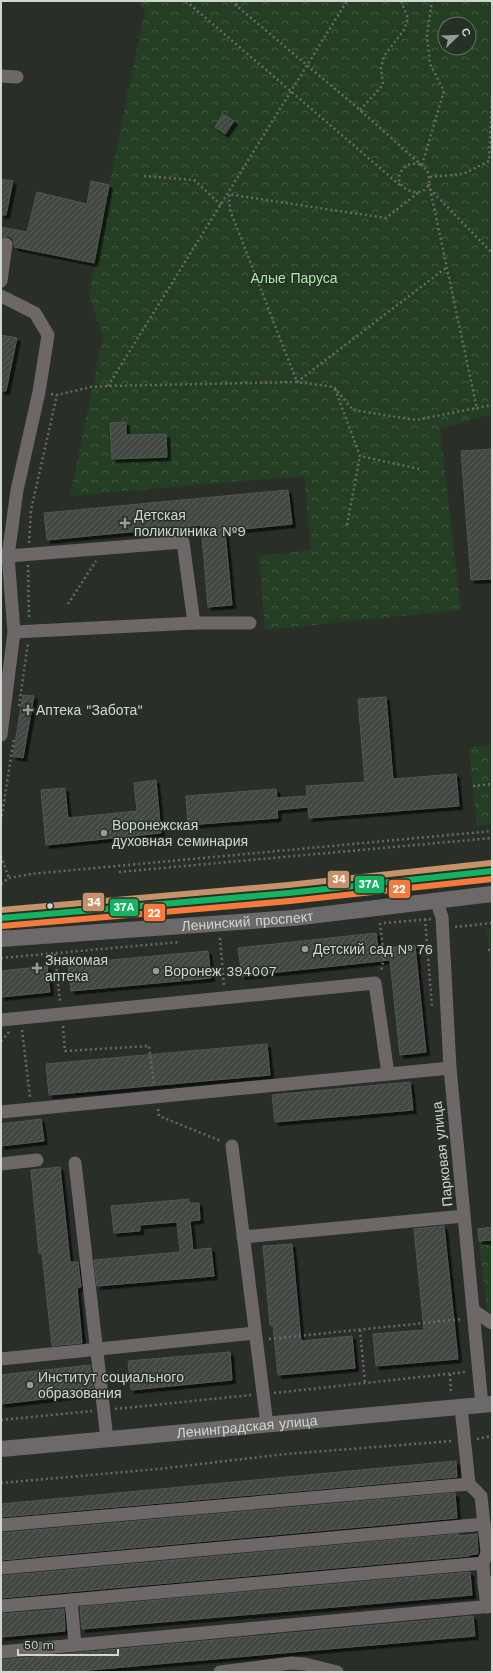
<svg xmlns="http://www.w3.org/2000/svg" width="493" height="1673" font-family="'Work Sans',sans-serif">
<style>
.forest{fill:url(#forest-crowns);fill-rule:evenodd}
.building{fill:url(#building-hatch);stroke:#535753;filter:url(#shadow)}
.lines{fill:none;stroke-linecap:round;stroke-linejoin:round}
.path{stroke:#6a6967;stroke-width:2.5;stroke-dasharray:2 3;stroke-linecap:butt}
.minor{stroke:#6d6768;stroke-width:13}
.major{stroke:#6d6869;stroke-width:16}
.bus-1-casing{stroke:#263126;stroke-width:9}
.bus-2-casing{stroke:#263126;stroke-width:9}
.bus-3-casing{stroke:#263126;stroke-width:9}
.bus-1{stroke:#13b361;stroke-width:6}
.bus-2{stroke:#f6793e;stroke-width:6}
.bus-3{stroke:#c7916a;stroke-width:6}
.poi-dot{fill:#969c96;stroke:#263126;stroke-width:1.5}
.bus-dot{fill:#d0d7d0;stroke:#263126;stroke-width:1.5}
.labels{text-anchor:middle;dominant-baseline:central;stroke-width:3;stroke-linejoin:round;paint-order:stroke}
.park-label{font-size:14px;fill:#a9eaa8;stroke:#263126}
.poi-label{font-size:14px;fill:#d0d7d0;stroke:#263126;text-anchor:start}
.street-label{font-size:14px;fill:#d0d7d0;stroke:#263126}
.line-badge{stroke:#263126;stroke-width:1.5}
.badge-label{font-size:11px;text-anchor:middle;font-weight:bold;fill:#fff}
</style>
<defs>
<pattern id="forest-crowns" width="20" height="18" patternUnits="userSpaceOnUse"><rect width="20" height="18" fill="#233e23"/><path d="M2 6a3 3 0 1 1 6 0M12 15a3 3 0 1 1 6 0" fill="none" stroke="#425942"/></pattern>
<pattern id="building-hatch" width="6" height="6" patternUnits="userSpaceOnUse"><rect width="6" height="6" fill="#424642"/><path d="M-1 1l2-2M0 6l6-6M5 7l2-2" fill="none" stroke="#5c605c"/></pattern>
<filter id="shadow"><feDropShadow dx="3.5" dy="3.5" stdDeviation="0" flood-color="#0009"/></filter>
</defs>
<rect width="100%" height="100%" fill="#292e29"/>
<!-- forest -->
<g class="forest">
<path d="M136 1H492V414L440 429 461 610 265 630 259 556 311 550 304 476 70 496 103 337 89 295 109 185 145 10ZM445 24H469V48H445Z"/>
<path d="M492 745V824L477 826 469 747Z"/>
<path d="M487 928H492V983Z"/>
<path d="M492 1240V1312L487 1311 479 1241Z"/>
</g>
<!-- building -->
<g class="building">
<path d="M223 114 234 121 225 134 215 127Z"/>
<path d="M1 179 13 181 6 215H1Z"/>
<path d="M91 181 109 185 94 263 14 247V241L11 237 7 236 1 238V227L27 232 37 192 87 204Z"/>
<path d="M1 335 17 338 6 391H1Z"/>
<path d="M126 422V435L166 434 167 457 112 459 110 423Z"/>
<path d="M492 449V579L471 580 461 451Z"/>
<path d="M288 490 292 524 225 531 232 605 208 607 201 525 47 540 44 513Z"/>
<path d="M23 695 34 696 23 758 13 756Z"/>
<path d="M386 697 393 779 456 774 459 806 309 818 308 807 277 810 278 818 188 825 186 796 276 789 277 798 307 796 306 786 365 782 358 699Z"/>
<path d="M156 780 161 833 46 845 41 790 65 788 68 818 137 811 134 783Z"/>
<path d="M376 933 378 949 415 945 426 1052 400 1055 390 960 242 976 238 948Z"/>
<path d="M208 951 211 978 71 991 68 964Z"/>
<path d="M47 966 50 992 1 997V971Z"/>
<path d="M267 1044 270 1075 49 1095 46 1064Z"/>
<path d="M410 1082 413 1110 275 1122 272 1095Z"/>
<path d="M41 1119 44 1141 1 1146V1124Z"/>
<path d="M60 1167 70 1262H78L81 1287 77 1288 82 1343 52 1346 42 1253H39L31 1170Z"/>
<path d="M189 1199V1203H199L200 1220 190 1221 193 1250 211 1248 214 1276 97 1286 94 1260 180 1252 177 1222 140 1225V1231L114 1233 111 1206Z"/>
<path d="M444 1226 458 1359 376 1366 373 1334 424 1330 414 1229Z"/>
<path d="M492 1227V1240L479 1241 478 1229Z"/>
<path d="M292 1244 301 1341 352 1336 355 1368 278 1375 273 1325H270L263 1246Z"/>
<path d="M230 1352 232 1380 131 1390 128 1361Z"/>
<path d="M90 1365 94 1393 1 1404V1375Z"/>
<path d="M456 1461 457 1477 1 1517V1504Z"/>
<path d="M455 1493 457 1518 1 1560V1533Z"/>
<path d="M459 1534V1536L477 1534 478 1554 469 1555V1556L1 1598V1576Z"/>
<path d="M470 1572 472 1595 82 1629 80 1607Z"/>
<path d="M64 1609 65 1631 1 1637V1614Z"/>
<path d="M473 1616 475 1636 67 1672H1V1660Z"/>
</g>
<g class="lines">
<!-- path -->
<g class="path">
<path d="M186 1 402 187"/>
<path d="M231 1 360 110 427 170C441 207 382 191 404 168 409 163 415 163 422 165"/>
<path d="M236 5 240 1"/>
<path d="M360 110 383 85 381 69 384 56 404 30 408 18 401 1"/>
<path d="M422 165 444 91 430 64 427 35 432 1"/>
<path d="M144 176 194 180 221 205"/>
<path d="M430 177 463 174 489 161 492 93"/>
<path d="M429 184 477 409"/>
<path d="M430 189 492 253"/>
<path d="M418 193 386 218 246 197 229 194 230 210 297 382 447 267"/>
<path d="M108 386 347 1"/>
<path d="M335 389 360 456 419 469"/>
<path d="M51 394 57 395 91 387 108 386 297 382 334 387 353 410 416 420 492 405"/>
<path d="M347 525 360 456"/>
<path d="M29 543 31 510 57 395"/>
<path d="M28 565 29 618"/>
<path d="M68 604 96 561"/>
<path d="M19 706 28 643"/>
<path d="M473 786 492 784"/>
<path d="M1 821 14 738"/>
<path d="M1 856 9 878"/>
<path d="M119 872 492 838"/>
<path d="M1 884 9 878 31 874 492 831"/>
<path d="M425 919 432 1007"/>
<path d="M380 923 384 957 381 972"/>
<path d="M384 923 431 919"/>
<path d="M455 927 492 923"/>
<path d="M220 938 224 986"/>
<path d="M488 950H492"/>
<path d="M55 954 60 1001"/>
<path d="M1 958 180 942"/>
<path d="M63 1026 65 1051 149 1046 154 1084"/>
<path d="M22 1030 30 1097"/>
<path d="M1 1041 9 1032"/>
<path d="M158 1109 159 1116 221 1141"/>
<path d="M360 1330 365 1383"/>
<path d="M269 1339 463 1319"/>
<path d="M450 1374 451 1393"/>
<path d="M274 1393 466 1372"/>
<path d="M115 1409 251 1395"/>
<path d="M1 1420 92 1411"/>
<path d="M477 1439 492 1436"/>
<path d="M1 1483 158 1469 286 1454 452 1441"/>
</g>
<!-- minor -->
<g class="minor">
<path d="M1 76 17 77"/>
<path d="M1 281 6 244"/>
<path d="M1 296 35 313 48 335 39 392 17 490 8 556 14 632 1 735"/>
<path d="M1 556H8L183 542 194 623"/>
<path d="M14 632 194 623H250"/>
<path d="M436 900 442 917 450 1068 482 1405"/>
<path d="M1 916 3 939"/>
<path d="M1 1020 375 983 388 1074"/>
<path d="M1 1112 450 1068"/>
<path d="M232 1146 267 1425"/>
<path d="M75 1163 107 1439"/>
<path d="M1 1164 37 1160"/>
<path d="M243 1237 464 1216"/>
<path d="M474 1311 492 1323"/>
<path d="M1 1359 255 1333"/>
<path d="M461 1407 469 1484 481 1496 487 1553 483 1563"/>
<path d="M1 1525 469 1484"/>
<path d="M1 1568 484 1524"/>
<path d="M1 1606 71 1600"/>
<path d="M487 1607 484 1583 492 1582"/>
<path d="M75 1645 71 1600 483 1563 484 1583"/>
<path d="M1 1652 492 1606"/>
<path d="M220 1672 291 1663 305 1664 337 1672"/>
</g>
<!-- major -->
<g class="major">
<path d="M1 918 289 893 492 871"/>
<path id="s1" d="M1 939 293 918 492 894"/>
<path id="s2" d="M1 1449 492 1404"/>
</g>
<!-- bus-1 casing -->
<g class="bus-1-casing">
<path id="bus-1" d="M1 918 289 893 492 871"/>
</g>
<!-- bus-2 casing -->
<g class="bus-2-casing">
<path id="bus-2" d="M2 926 290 901 492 879"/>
</g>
<!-- bus-3 casing -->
<g class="bus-3-casing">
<path id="bus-3" d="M1 910 288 885 491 863"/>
</g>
<!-- bus-1 -->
<use href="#bus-1" class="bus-1"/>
<!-- bus-2 -->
<use href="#bus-2" class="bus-2"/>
<!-- bus-3 -->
<use href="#bus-3" class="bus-3"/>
</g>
<!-- markers -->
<g class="poi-dot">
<path d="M123 517h4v4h4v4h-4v4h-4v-4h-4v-4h4z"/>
<path d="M26 704h4v4h4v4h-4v4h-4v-4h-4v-4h4z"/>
<circle cx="104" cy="833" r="4"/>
<circle cx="305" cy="949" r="4"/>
<path d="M35 962h4v4h4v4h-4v4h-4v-4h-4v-4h4z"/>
<circle cx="156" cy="971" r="4"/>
<circle cx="30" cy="1385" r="4"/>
</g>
<circle class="bus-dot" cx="50" cy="906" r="3.5"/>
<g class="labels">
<!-- park labels -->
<g class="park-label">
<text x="294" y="278">Алые Паруса</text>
</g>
<!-- poi labels -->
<g class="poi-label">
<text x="134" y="515">Детская<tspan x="134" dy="16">поликлиника №9</tspan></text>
<text x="36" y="710">Аптека "Забота"</text>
<text x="112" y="825">Воронежская<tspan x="112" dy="16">духовная семинария</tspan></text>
<text x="313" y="949">Детский сад № 76</text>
<text x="45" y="960">Знакомая<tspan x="45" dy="16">аптека</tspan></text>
<text x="164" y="971">Воронеж 394007</text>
<text x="38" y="1377">Институт социального<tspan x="38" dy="16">образования</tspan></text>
</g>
<!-- street labels -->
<g class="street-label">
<text stroke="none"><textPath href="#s1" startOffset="247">Ленинский проспект</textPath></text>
<text transform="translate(442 1154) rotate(-96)">Парковая улица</text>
<text stroke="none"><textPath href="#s2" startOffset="247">Ленинградская улица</textPath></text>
</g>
</g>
<g class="line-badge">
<rect x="327" y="870" width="23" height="19" rx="4" fill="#c7916a"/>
<rect x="354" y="875" width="31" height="19" rx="4" fill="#13b361"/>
<rect x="388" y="879" width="23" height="20" rx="4" fill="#f6793e"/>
<rect x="82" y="892" width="23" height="20" rx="4" fill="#c7916a"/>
<rect x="109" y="898" width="30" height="19" rx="4" fill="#13b361"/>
<rect x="143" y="903" width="23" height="19" rx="4" fill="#f6793e"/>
</g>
<g class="badge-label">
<text x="339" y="883">34</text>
<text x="369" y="888">37А</text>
<text x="399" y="893">22</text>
<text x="94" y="906">34</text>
<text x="124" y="911">37А</text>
<text x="154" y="917">22</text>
</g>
<!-- border -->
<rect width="493" height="1673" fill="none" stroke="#d0d7d0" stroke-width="4"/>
<!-- north arrow -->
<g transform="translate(457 36) rotate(67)"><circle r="19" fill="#263126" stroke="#6a736a"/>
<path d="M0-3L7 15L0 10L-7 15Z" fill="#969c96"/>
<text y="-6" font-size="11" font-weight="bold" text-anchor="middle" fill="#d0d7d0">С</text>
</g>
<!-- scale -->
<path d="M18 1649v6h100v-6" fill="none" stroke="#d0d7d0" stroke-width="2"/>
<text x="24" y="1649" font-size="12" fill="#d0d7d0" stroke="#263126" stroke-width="3" paint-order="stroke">50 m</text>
</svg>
